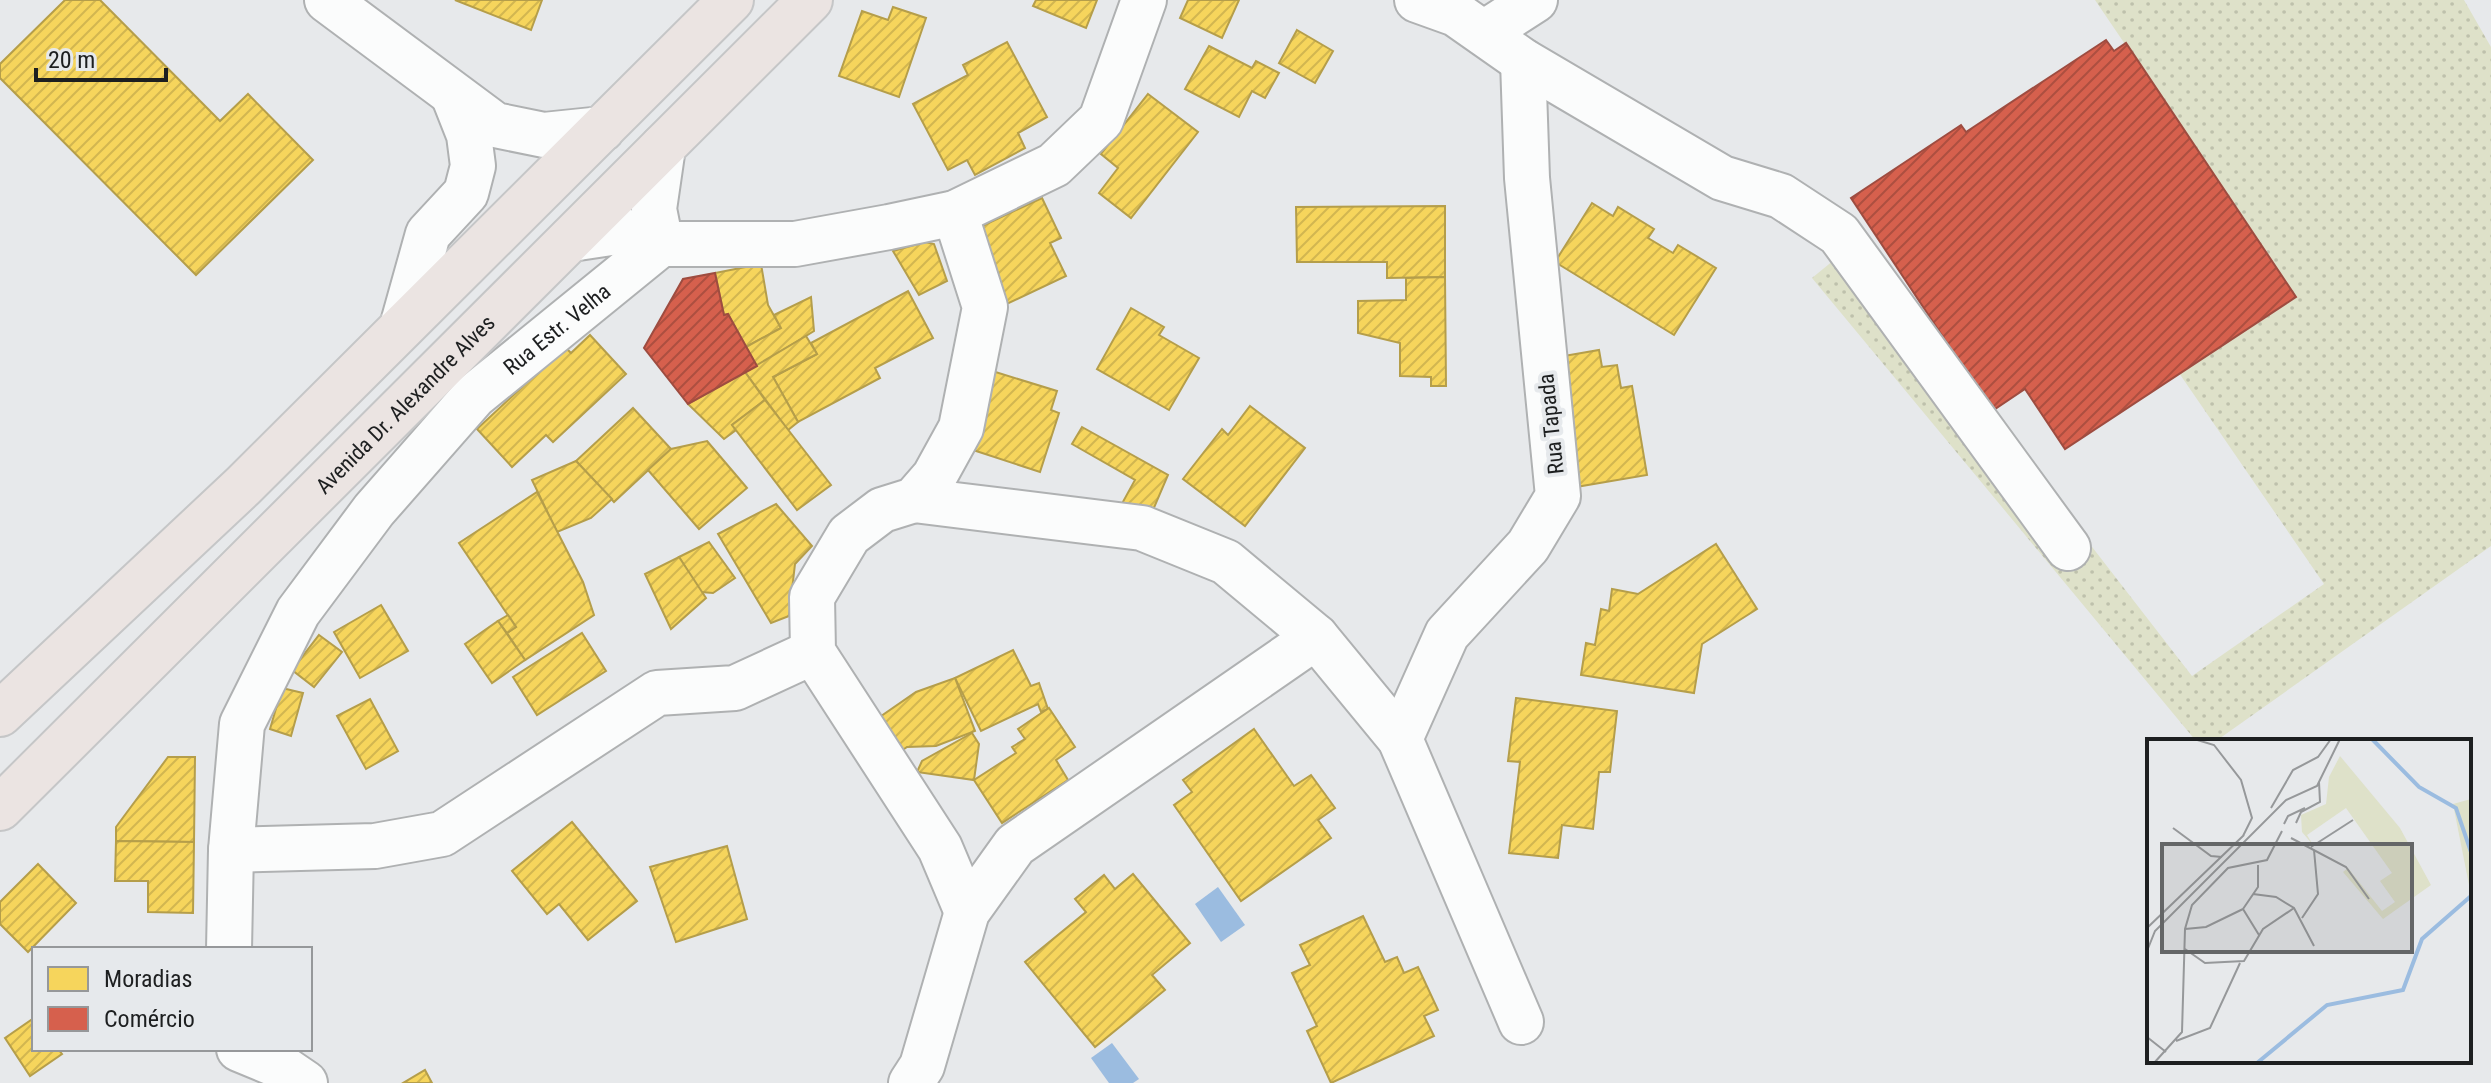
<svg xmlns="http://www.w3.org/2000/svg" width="2491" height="1083" font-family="'Roboto Condensed',sans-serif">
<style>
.grass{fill:url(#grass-dots)}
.water{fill:#9bbce0}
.homes{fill:url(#homes-hatch);stroke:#b59e4a;stroke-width:2}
.shops{fill:url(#shops-hatch);stroke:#9e4c40;stroke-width:2}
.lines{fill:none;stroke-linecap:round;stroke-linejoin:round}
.minor-casing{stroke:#afb1b2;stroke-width:48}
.major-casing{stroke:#c5c6c7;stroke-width:48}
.minor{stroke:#fbfcfc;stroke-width:44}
.major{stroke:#ebe4e2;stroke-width:44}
.labels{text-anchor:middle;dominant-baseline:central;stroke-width:8;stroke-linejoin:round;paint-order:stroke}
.street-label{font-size:22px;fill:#1d1f20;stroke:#e6e9ec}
.inset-river{fill:none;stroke:#9bbce0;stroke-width:4}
.inset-road{fill:none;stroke:#96989a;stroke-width:2}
.view{fill:#646667;fill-opacity:0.15;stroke:#646667;stroke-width:4}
.inset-edge{fill:none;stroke:#1d1f20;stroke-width:4}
</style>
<defs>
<pattern id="grass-dots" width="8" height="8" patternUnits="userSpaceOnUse" patternTransform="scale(2)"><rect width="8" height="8" fill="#dee1c9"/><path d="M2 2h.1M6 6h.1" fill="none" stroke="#bec1ac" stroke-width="1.8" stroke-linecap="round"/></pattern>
<pattern id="homes-hatch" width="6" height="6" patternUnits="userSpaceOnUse" patternTransform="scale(2)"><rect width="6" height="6" fill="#f6d55c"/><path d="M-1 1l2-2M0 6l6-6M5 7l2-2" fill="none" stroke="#d2b650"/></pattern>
<pattern id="shops-hatch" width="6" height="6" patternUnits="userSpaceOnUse" patternTransform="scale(2)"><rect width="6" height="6" fill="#d6604d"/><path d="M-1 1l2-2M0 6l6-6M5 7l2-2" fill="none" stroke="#ad4f40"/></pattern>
</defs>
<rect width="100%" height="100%" fill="#e7e9eb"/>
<!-- grass -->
<path class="grass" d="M2095 0H2464L2491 47V546L2216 741H2196L1812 278 1856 242 2192 676 2324 584 2179 373 2296 296Z"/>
<!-- water -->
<g class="water">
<path d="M1218 887 1245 925 1221 942 1195 904Z"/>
<path d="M1112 1043 1139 1079 1133 1083H1109L1091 1058Z"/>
</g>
<!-- homes -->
<g class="homes">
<path d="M65 0H100L220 121 248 94 313 160 196 275 0 78V64Z"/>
<path d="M455 0H542L531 30Z"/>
<path d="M1036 0H1097L1086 28 1033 6Z"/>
<path d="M1188 0H1239L1222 38 1180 18Z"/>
<path d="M893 7 926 18 899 97 839 76 862 11 888 20Z"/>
<path d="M1297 30 1333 51 1315 83 1279 63Z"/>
<path d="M1007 42 1047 117 1018 133 1025 148 975 175 967 160 948 170 913 104 968 75 963 65Z"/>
<path d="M1209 46 1252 68 1256 61 1279 73 1265 98 1252 91 1239 117 1185 89Z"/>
<path d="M1148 94 1198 132 1131 218 1099 193 1118 168 1101 154Z"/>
<path d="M1042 198 1061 238 1050 243 1066 276 996 309 961 236Z"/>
<path d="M1592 203 1613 216 1618 207 1654 229 1648 238 1673 253 1678 245 1716 268 1674 335 1555 262Z"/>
<path d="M1445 206V277L1387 278V262H1297L1296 207Z"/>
<path d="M925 242 934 244 947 281 919 295 893 251Z"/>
<path d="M761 264 768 305 781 328 746 347 728 314 724 315 715 273Z"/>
<path d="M1445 277 1446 386H1431V377L1400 376V343L1358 333V301L1406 300V278Z"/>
<path d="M908 291 933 338 875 368 880 378 798 422 773 377 817 354 811 343Z"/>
<path d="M811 297 814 331 757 366 746 347 781 328 774 315Z"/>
<path d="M1131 308 1164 327 1159 335 1199 358 1169 410 1097 369Z"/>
<path d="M590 335 626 374 553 442 546 435 512 467 477 429 565 347 571 353Z"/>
<path d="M806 336 817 354 773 377 798 422 788 430 745 372Z"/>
<path d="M1599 350 1602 367 1617 365 1621 388 1632 386 1647 475 1570 488 1558 357Z"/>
<path d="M989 370 1057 391 1051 410 1059 413 1040 472 964 447Z"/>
<path d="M745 372 765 400 732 425 736 430 724 439 688 404Z"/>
<path d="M765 400 831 485 797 510 732 425Z"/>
<path d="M1250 406 1305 448 1245 526 1183 479 1222 429 1228 435Z"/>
<path d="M633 408 671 449 614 502 576 461Z"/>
<path d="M1082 427 1168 475 1150 517 1119 509 1135 480 1072 444Z"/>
<path d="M707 441 747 488 699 529 648 470 671 449Z"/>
<path d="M576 461 612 499 591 518 557 532 532 480Z"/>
<path d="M537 492 583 582 594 615 525 660 507 633 516 627 459 543Z"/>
<path d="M776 504 812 546 795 564 789 616 771 623 718 534Z"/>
<path d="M709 542 735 578 713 593 701 592 679 557Z"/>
<path d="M1716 544 1757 609 1702 644 1694 693 1581 675 1586 643 1595 645 1601 609 1609 611 1612 589 1638 594Z"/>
<path d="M679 557 706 598 671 629 645 574Z"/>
<path d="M381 605 408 651 360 678 334 632Z"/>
<path d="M508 615 516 627 507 633 498 621Z"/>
<path d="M498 621 525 660 492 683 465 644Z"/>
<path d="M582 633 606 671 537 715 513 677Z"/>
<path d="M319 635 342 652 314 687 292 670Z"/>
<path d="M1013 650 1031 686 1039 683 1048 709 1041 712 1038 704 981 731 955 678Z"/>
<path d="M955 678 975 731 936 746 907 747 897 754 874 721 916 692Z"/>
<path d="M282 688 303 693 291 736 270 729Z"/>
<path d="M1516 698 1617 711 1610 772H1599L1593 829 1562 825 1558 858 1509 853 1520 762 1508 761Z"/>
<path d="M370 699 398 751 366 769 337 716Z"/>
<path d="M1049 708 1075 747 1056 760 1068 780 1002 823 974 780 1016 753 1012 747 1025 739 1018 729Z"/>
<path d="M1254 729 1294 786 1311 775 1335 808 1318 820 1331 838 1241 901 1174 805 1192 792 1183 780Z"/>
<path d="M972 733 979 744 974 780 917 772 922 761Z"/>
<path d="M168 757H195L194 842 116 841V827Z"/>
<path d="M572 822 637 901 588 940 559 904 547 914 512 871Z"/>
<path d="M116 841 194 842 193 913 148 912V881H115Z"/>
<path d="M727 846 747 919 676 942 650 867Z"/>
<path d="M38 864 76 903 28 952 0 924V902Z"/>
<path d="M1133 874 1190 943 1152 975 1165 990 1095 1047 1025 962 1086 912 1075 899 1104 875 1115 889Z"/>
<path d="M1363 916 1385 962 1397 957 1404 973 1418 967 1438 1010 1424 1016 1434 1036 1331 1083 1307 1031 1317 1026 1292 973 1310 965 1300 945Z"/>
<path d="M34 1018V1049H58L62 1054 30 1076 5 1038Z"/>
<path d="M425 1070 432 1083H403Z"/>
</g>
<!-- shops -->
<g class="shops">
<path d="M2106 40 2114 51 2126 43 2296 297 2065 449 2025 389 1992 411 1851 198 1961 125 1966 132Z"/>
<path d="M715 273 724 315 728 314 757 366 688 404 644 348 683 279Z"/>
</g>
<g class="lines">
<!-- minor casing -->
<g class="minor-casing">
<g id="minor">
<path d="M327 0 495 125 544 135 602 129"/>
<path d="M1417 0 1456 14 1523 61 1722 178 1781 196 1839 234 2068 548"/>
<path d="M1484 33 1535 0"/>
<path d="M955 213 985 307 961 428 934 477 914 500 882 510 849 535 812 597 813 652 940 848 967 912"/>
<path d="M571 239 624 231 661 244"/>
<path d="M661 244 654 209 663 147"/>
<path d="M402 327 428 234 466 193 473 166 469 135 454 97"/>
<path d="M914 500 1142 528 1226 562 1316 637 1400 739 1521 1022"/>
<path d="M1400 739 1447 634 1528 546 1558 496 1527 178 1523 61"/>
<path d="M231 850 375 846 442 834 657 693 735 688 813 652"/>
<path id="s1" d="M229 949 231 850 242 724 298 612 374 510 474 396 661 244H795L889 227 955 213 1054 165 1101 120 1144 0"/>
<path d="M239 1049 280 1066 305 1083"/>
<path d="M911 1083 922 1066 967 912 1015 845 1316 637"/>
</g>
</g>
<!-- major casing -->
<g class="major-casing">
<g id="major">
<path d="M0 714 243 486 731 0"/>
<path id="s2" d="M0 808 810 0"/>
</g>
</g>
<!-- minor -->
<use href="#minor" class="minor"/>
<!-- major -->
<use href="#major" class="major"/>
</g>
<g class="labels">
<!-- street labels -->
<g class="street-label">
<text stroke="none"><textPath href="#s1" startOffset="736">Rua Estr. Velha</textPath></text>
<text stroke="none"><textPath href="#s2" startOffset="572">Avenida Dr. Alexandre Alves</textPath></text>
<text transform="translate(1551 424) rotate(-96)">Rua Tapada</text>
</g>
</g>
<!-- overview -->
<g transform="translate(2147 739)">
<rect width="324" height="324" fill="#e7e9eb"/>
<path d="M193 17 253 89 284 146 236 180 196 133 201 129 235 172 248 163 233 142 245 134 199 69 160 96 166 106 155 93 154 76 179 65 182 38Z" fill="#dee1c9"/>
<path d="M324 60V156L306 65Z" fill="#dee1c9"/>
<path class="inset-river" d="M225 0 272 48 309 69 324 113M110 324 180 266 256 251 275 200 324 157"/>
<path class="inset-road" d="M47 0 67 6 94 41 105 79 96 97M124 69 146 31 171 18 184 0M149 84 154 73 173 63 172 43M137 85 141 77 158 69M26 89 64 117 75 118M144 99 199 128 222 160M164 108 206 81M111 126V148L96 170 112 196M106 155 129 158 147 169 167 207M155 179 171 155 167 111M0 189 97 96M38 190 59 188 96 170M38 210 58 224 97 222 116 190 147 169M0 212 8 192 139 61 170 47 193 0M0 298 19 313M29 302 63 289 93 224M7 324 35 293 38 190 45 166 81 129 120 121 135 92"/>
<path class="view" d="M15 105H265V213H15Z"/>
<rect width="324" height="324" class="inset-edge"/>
</g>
<!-- legend -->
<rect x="32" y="947" width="280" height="104" fill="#e6e9ec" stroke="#96989a" stroke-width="2"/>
<rect x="48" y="967" width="40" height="24" fill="#f6d55c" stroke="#96989a" stroke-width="2"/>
<text x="104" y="987" font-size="24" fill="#1d1f20">Moradias</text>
<rect x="48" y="1007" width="40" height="24" fill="#d6604d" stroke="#96989a" stroke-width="2"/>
<text x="104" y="1027" font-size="24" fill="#1d1f20">Comércio</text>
<!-- scale -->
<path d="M36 68v12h130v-12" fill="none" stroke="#1d1f20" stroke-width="4"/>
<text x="48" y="68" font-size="24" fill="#1d1f20" stroke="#e6e9ec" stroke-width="6" paint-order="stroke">20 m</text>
</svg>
